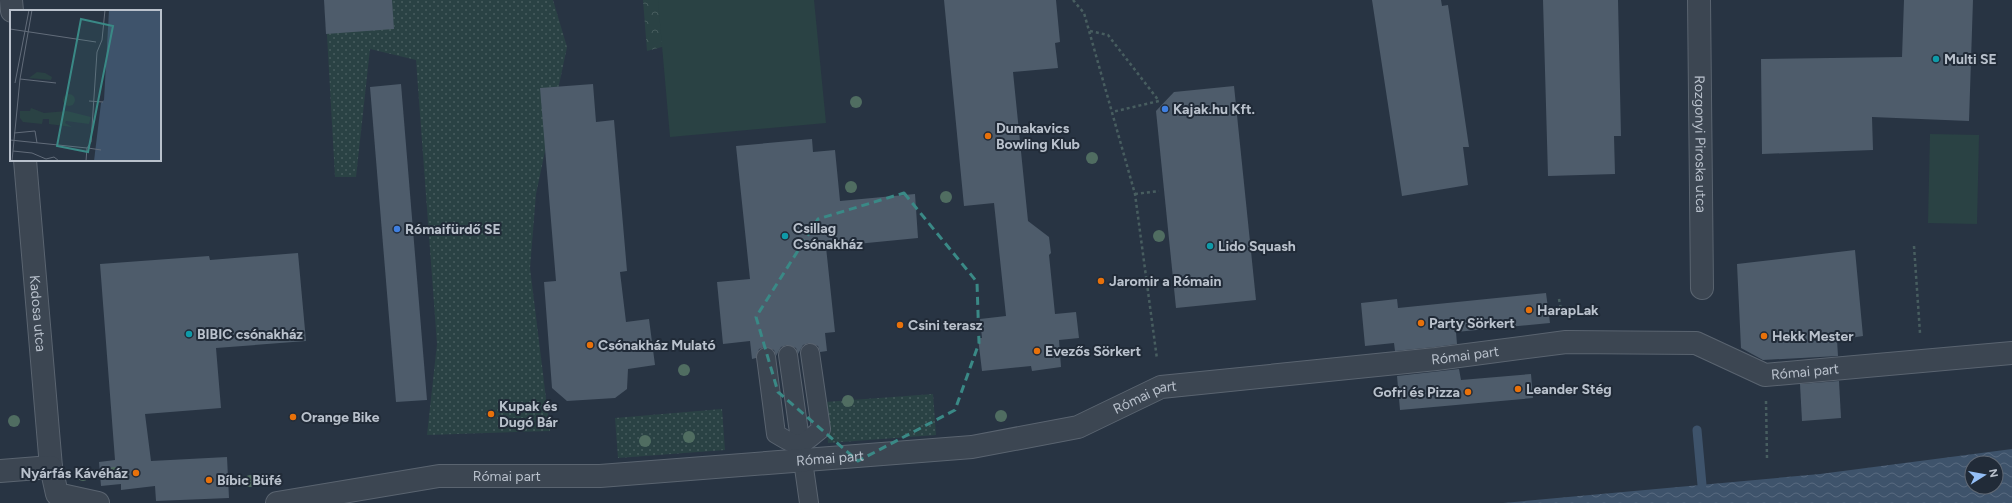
<svg xmlns="http://www.w3.org/2000/svg" width="2012" height="503" font-family="Figtree,sans-serif">
<style>
.green{fill:url(#green-dots)}
.forest{fill:url(#forest-crowns)}
.pitch{fill:#2a4244}
.water{fill:url(#water-waves);fill-rule:evenodd}
.lines{fill:none;stroke-linecap:round;stroke-linejoin:round}
.stream{stroke:#3e536b;stroke-width:9}
.building{fill:#4e5c6b}
.lane-casing{stroke:#5a6470;stroke-width:20}
.street-casing{stroke:#5a6470;stroke-width:24}
.path{stroke:#485e60;stroke-width:2.5;stroke-dasharray:3 3;stroke-linecap:butt}
.lane{stroke:#3c4652;stroke-width:18}
.street{stroke:#3c4652;stroke-width:22}
.tree{fill:#506d61}
.marked{fill:none;stroke:#3a8986;stroke-width:3;stroke-dasharray:8 5;stroke-linejoin:round}
.culture-dot{fill:#0f9aa8;stroke:#212b38;stroke-width:1.5}
.shop-dot{fill:#3f7fe0;stroke:#212b38;stroke-width:1.5}
.food-dot{fill:#e8710a;stroke:#212b38;stroke-width:1.5}
.labels{text-anchor:middle;dominant-baseline:central;stroke-width:4;stroke-linejoin:round;paint-order:stroke}
.poi-label{font-size:14px;font-weight:bold;fill:#b9c1cc;stroke:#212b38;text-anchor:start}
.street-label{font-size:14px;fill:#b9c1cc;stroke:#212b38}
.inset-road{fill:none;stroke:#626c7a;stroke-width:1}
.view{fill:#3a8986;fill-opacity:0.15;stroke:#3a8986;stroke-width:2}
.inset-edge{fill:none;stroke:#b9c1cc;stroke-width:2}
</style>
<defs>
<pattern id="green-dots" width="8" height="8" patternUnits="userSpaceOnUse"><rect width="8" height="8" fill="#2a4244"/><path d="M2 2h.1M6 6h.1" fill="none" stroke="#475c5e" stroke-width="1.8" stroke-linecap="round"/></pattern>
<pattern id="forest-crowns" width="20" height="18" patternUnits="userSpaceOnUse"><rect width="20" height="18" fill="#2a4244"/><path d="M2 6a3 3 0 1 1 6 0M12 15a3 3 0 1 1 6 0" fill="none" stroke="#475c5e"/></pattern>
<pattern id="water-waves" width="16" height="10" patternUnits="userSpaceOnUse"><rect width="16" height="10" fill="#3e536b"/><path d="M0 5q4-4 8 0t8 0" fill="none" stroke="#586a7f"/></pattern>
</defs>
<rect width="100%" height="100%" fill="#283443"/>
<!-- green -->
<g class="green">
<path d="M325 0H553L567 47 536 194 530 268 550 431 427 435 437 344 416 60 370 49 356 177H335Z"/>
<path d="M933 394 936 435 828 443 825 402Z"/>
<path d="M722 409 725 450 618 458 615 418Z"/>
</g>
<!-- forest -->
<path class="forest" d="M643 0H667L673 44 647 51Z"/>
<!-- pitch -->
<g class="pitch">
<path d="M658 0H814L826 123 670 137Z"/>
<path d="M1930 134 1979 135 1977 224 1928 223Z"/>
</g>
<!-- water -->
<path class="water" d="M2012 449V503H1503L1820 474ZM1972 463H1996V487H1972Z"/>
<g class="lines">
<!-- stream -->
<path class="stream" d="M1697 430 1702 485"/>
</g>
<!-- building -->
<g class="building">
<path d="M324 0H392L394 29 326 34Z"/>
<path d="M944 0H1056L1060 42 1055 43 1058 68 1013 72 1028 221 1049 237 1051 253 1049 255 1055 314 1076 312 1079 338 1059 340 1061 367 1032 371 1031 366 982 371 978 338H982L980 319 1006 316 994 203 964 206Z"/>
<path d="M1372 0H1441L1442 6 1448 5 1469 147H1463L1468 185 1402 196Z"/>
<path d="M1543 0H1618L1621 136H1614L1615 174 1548 176Z"/>
<path d="M1904 0H1973L1969 121 1872 117 1873 150 1762 154 1761 59 1902 57Z"/>
<path d="M401 84 427 400 396 402 370 87Z"/>
<path d="M593 84 596 122 614 120 627 271 620 272 626 322 649 319 655 365 628 369 627 389 615 398 567 401 552 388 544 282 556 281 540 88Z"/>
<path d="M1234 86 1256 300 1176 308 1156 111 1174 92Z"/>
<path d="M812 139 813 152 835 150 840 201 915 194 918 238 826 247 835 332 825 333 827 351 820 352 818 346 809 343 803 345 798 354 796 348 787 345 781 347 776 356 774 350 765 347 759 349 756 358 752 359 750 341 723 344 717 282 750 279 736 146Z"/>
<path d="M1855 250 1863 336 1837 340 1838 356 1763 360 1741 348 1737 264Z"/>
<path d="M298 253 306 341 216 348 221 408 145 414 151 461 227 457 229 498 156 501 155 486 121 490V484L101 486 99 462 115 460 100 264 209 256 210 260Z"/>
<path d="M1546 293 1550 323 1456 332 1457 344 1435 347 1395 351 1394 343 1365 346 1361 303 1397 299 1398 308Z"/>
<path d="M1459 369 1461 380 1531 374 1533 398 1400 410 1397 376Z"/>
<path d="M1839 381 1841 418 1802 421 1800 384Z"/>
</g>
<g class="lines">
<!-- lane casing -->
<g class="lane-casing">
<g id="lane">
<path d="M788 355 809 503"/>
<path d="M766 357 776 434C801 449 799 447 821 429L810 353"/>
</g>
</g>
<!-- street casing -->
<g class="street-casing">
<g id="street">
<path d="M11 0 12 11"/>
<path id="s1" d="M1699 0 1702 288"/>
<path id="s2" d="M25 160 51 467"/>
<path d="M0 471 51 467 57 494 98 503"/>
<path id="s3" d="M277 503 439 476H600L972 447 1078 427 1161 387 1436 359 1566 342 1696 343 1765 375 2012 353"/>
</g>
</g>
<!-- path -->
<g class="path">
<path d="M1073 0 1084 13 1135 194 1157 359"/>
<path d="M1090 31 1108 35 1159 101 1112 112"/>
<path d="M1135 194 1159 191"/>
<path d="M1914 246 1920 333"/>
<path d="M1559 299 1562 315"/>
<path d="M1766 401 1767 458"/>
</g>
<!-- lane -->
<use href="#lane" class="lane"/>
<!-- street -->
<use href="#street" class="street"/>
</g>
<!-- trees -->
<g class="tree">
<circle cx="856" cy="102" r="6"/>
<circle cx="1092" cy="158" r="6"/>
<circle cx="851" cy="187" r="6"/>
<circle cx="946" cy="197" r="6"/>
<circle cx="1159" cy="236" r="6"/>
<circle cx="684" cy="370" r="6"/>
<circle cx="848" cy="401" r="6"/>
<circle cx="1001" cy="416" r="6"/>
<circle cx="14" cy="421" r="6"/>
<circle cx="689" cy="437" r="6"/>
<circle cx="645" cy="441" r="6"/>
<circle cx="114" cy="473" r="6"/>
<circle cx="83" cy="475" r="6"/>
<circle cx="250" cy="481" r="6"/>
</g>
<!-- marked area -->
<path class="marked" d="M904 193 977 282 979 343 955 410 858 461 778 392 756 317 818 219Z"/>
<!-- markers -->
<g class="culture-dot">
<circle cx="1936" cy="59" r="4"/>
<circle cx="785" cy="236" r="4"/>
<circle cx="1210" cy="246" r="4"/>
<circle cx="189" cy="334" r="4"/>
</g>
<g class="shop-dot">
<circle cx="1165" cy="109" r="4"/>
<circle cx="397" cy="229" r="4"/>
</g>
<g class="food-dot">
<circle cx="988" cy="136" r="4"/>
<circle cx="1101" cy="281" r="4"/>
<circle cx="1529" cy="310" r="4"/>
<circle cx="1421" cy="323" r="4"/>
<circle cx="900" cy="325" r="4"/>
<circle cx="1764" cy="336" r="4"/>
<circle cx="590" cy="345" r="4"/>
<circle cx="1037" cy="351" r="4"/>
<circle cx="1518" cy="389" r="4"/>
<circle cx="1468" cy="392" r="4"/>
<circle cx="491" cy="414" r="4"/>
<circle cx="293" cy="417" r="4"/>
<circle cx="136" cy="473" r="4"/>
<circle cx="209" cy="480" r="4"/>
</g>
<g class="labels">
<!-- poi labels -->
<g class="poi-label">
<text x="1944" y="59">Multi SE</text>
<text x="1173" y="109">Kajak.hu Kft.</text>
<text x="996" y="128">Dunakavics<tspan x="996" dy="16">Bowling Klub</tspan></text>
<text x="793" y="228">Csillag<tspan x="793" dy="16">Csónakház</tspan></text>
<text x="405" y="229">Rómaifürdő SE</text>
<text x="1218" y="246">Lido Squash</text>
<text x="1109" y="281">Jaromir a Rómain</text>
<text x="1537" y="310">HarapLak</text>
<text x="1429" y="323">Party Sörkert</text>
<text x="908" y="325">Csini terasz</text>
<text x="197" y="334">BIBIC csónakház</text>
<text x="1772" y="336">Hekk Mester</text>
<text x="598" y="345">Csónakház Mulató</text>
<text x="1045" y="351">Evezős Sörkert</text>
<text x="1526" y="389">Leander Stég</text>
<text x="1460" y="392" text-anchor="end">Gofri és Pizza</text>
<text x="499" y="406">Kupak és<tspan x="499" dy="16">Dugó Bár</tspan></text>
<text x="301" y="417">Orange Bike</text>
<text x="128" y="473" text-anchor="end">Nyárfás Kávéház</text>
<text x="217" y="480">Bíbic Büfé</text>
</g>
<!-- street labels -->
<g class="street-label">
<text stroke="none"><textPath href="#s1" startOffset="144">Rozgonyi Piroska utca</textPath></text>
<text stroke="none"><textPath href="#s2" startOffset="154">Kadosa utca</textPath></text>
<text stroke="none"><textPath href="#s3" startOffset="1204">Római part</textPath></text>
<text stroke="none"><textPath href="#s3" startOffset="1552">Római part</textPath></text>
<text stroke="none"><textPath href="#s3" startOffset="880">Római part</textPath></text>
<text stroke="none"><textPath href="#s3" startOffset="556">Római part</textPath></text>
<text stroke="none"><textPath href="#s3" startOffset="232">Római part</textPath></text>
</g>
</g>
<!-- overview -->
<g transform="translate(10 10)">
<rect width="151" height="151" fill="#283443"/>
<path d="M27 62 35 63 42 67 41 70 19 68ZM21 98 34 103 57 101 81 107 79 114 56 111 55 113 62 117 39 114V109H33L32 114 13 112 10 108V101H20Z" fill="#2a4244"/>
<path d="M53 90a6 6 0 1 1 12 0a6 6 0 1 1-12 0Z" fill="#2a4244"/>
<path d="M99 0H151V151H84L91 93 94 90Z" fill="#3e536b"/>
<path class="inset-road" d="M0 19 86 32M10 69 46 73M5 73 19 0M79 91 93 92M4 123 25 121 27 133M0 130 77 138M78 138 91 140M3 141 22 143 36 149 44 147 49 151M2 151 10 69 22 0M76 151 77 138 81 132 87 42 92 30 95 0"/>
<path class="view" d="M71 9 103 16 78 142 47 136Z"/>
<rect width="151" height="151" class="inset-edge"/>
</g>
<!-- north arrow -->
<g transform="translate(1984 475) rotate(79)"><circle r="19" fill="#212b38" stroke="#5e6773"/>
<path d="M0-3L7 15L0 10L-7 15Z" fill="#94bff6"/>
<text y="-6" font-size="11" font-weight="bold" text-anchor="middle" fill="#b9c1cc">N</text>
</g>
</svg>
